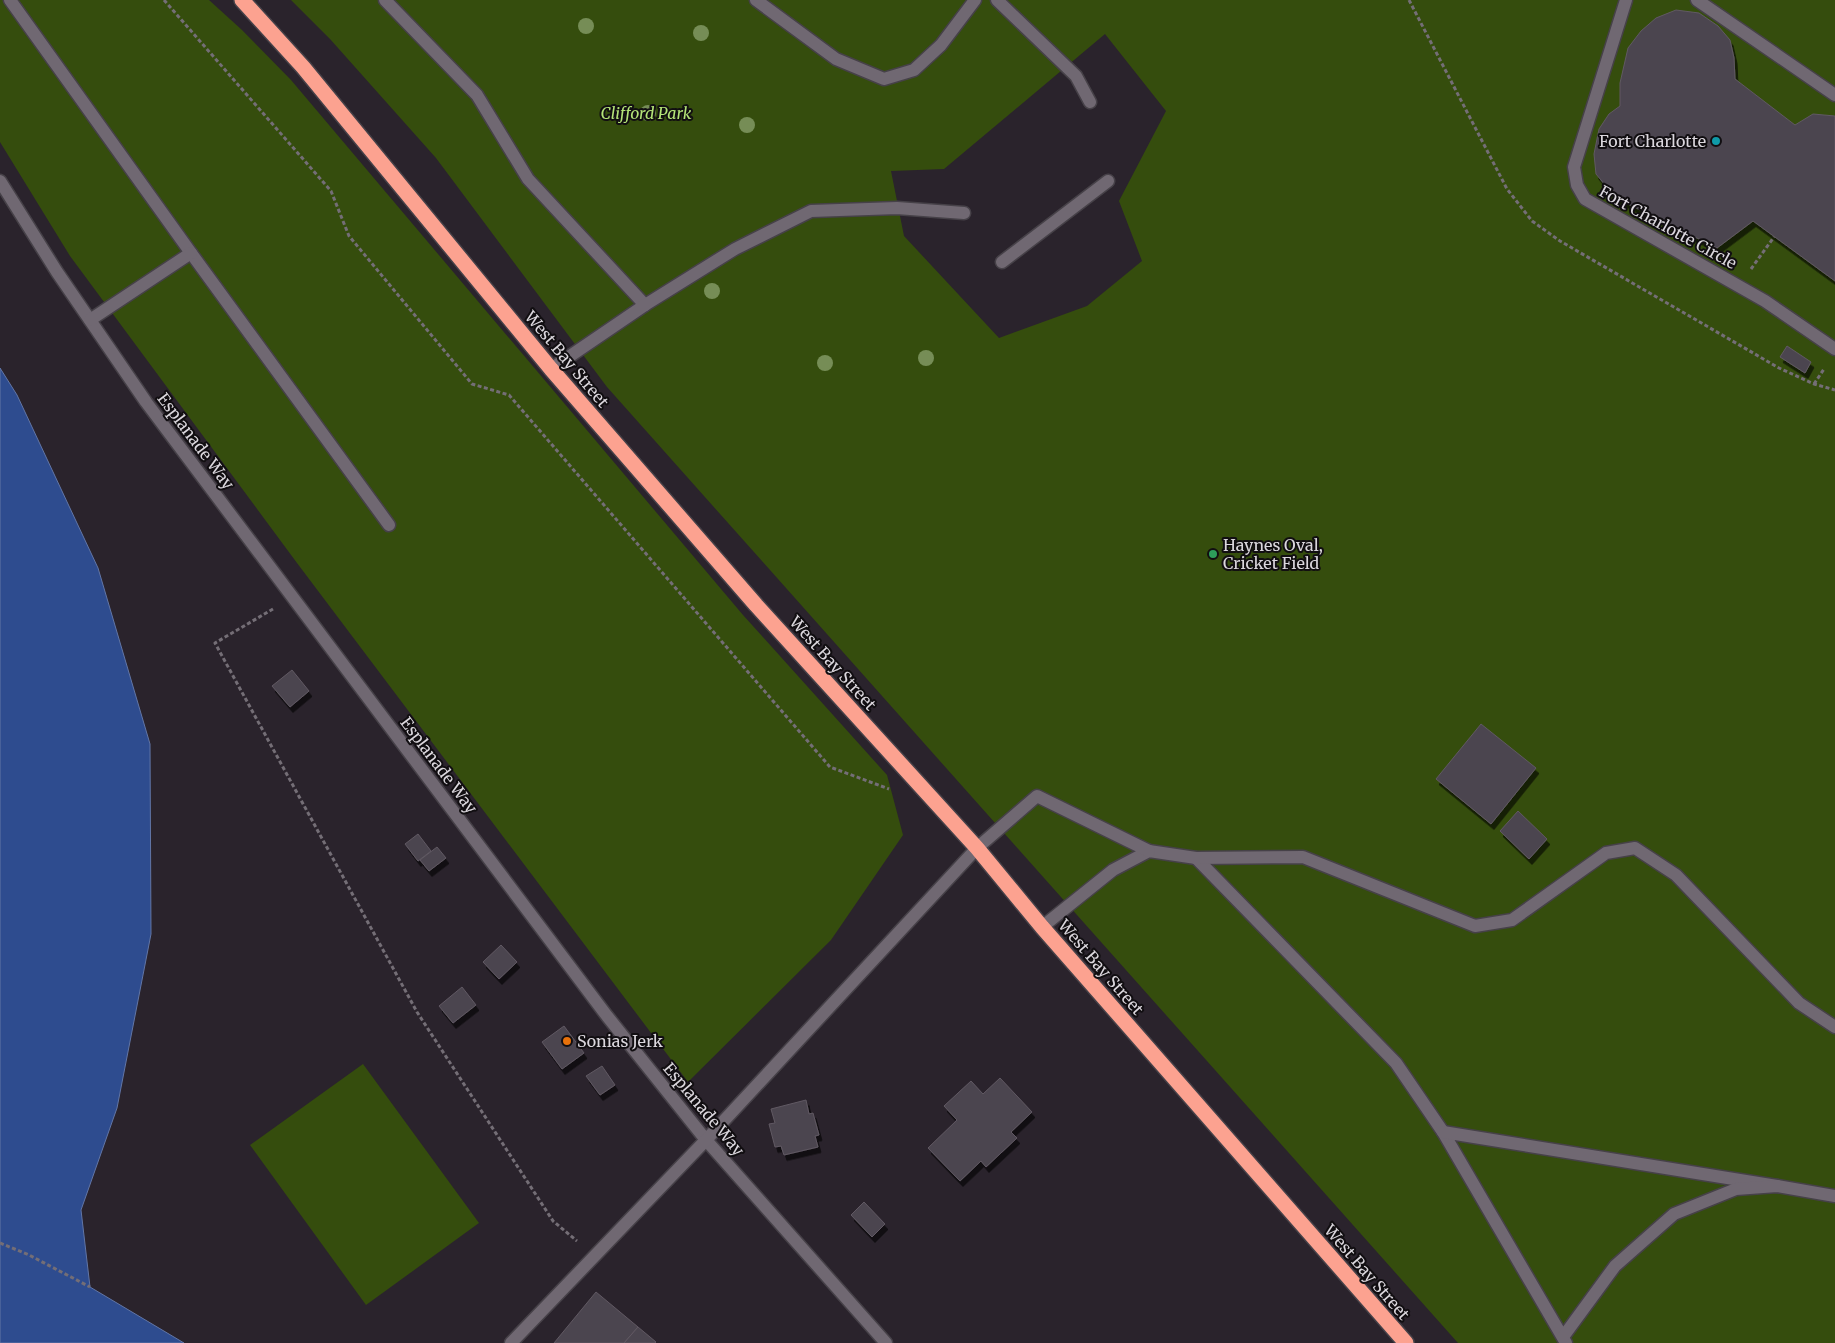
<svg xmlns="http://www.w3.org/2000/svg" width="1835" height="1343" font-family="Merriweather,serif">
<style>
.green{fill:#354d0d;fill-rule:evenodd}
.water{fill:#2e4c8f;stroke:#6276a6}
.building{fill:#4c454f;stroke:#605963;filter:url(#shadow)}
.lines{fill:none;stroke-linecap:round;stroke-linejoin:round}
.minor-casing{stroke:#464148;stroke-width:15}
.highway-casing{stroke:#464148;stroke-width:18}
.path{stroke:#746e76;stroke-width:3;stroke-dasharray:4 2.5;stroke-linecap:butt}
.minor{stroke:#706872;stroke-width:12}
.highway{stroke:#fca290;stroke-width:15}
.tree{fill:#768d56}
.culture-dot{fill:#0f9aa8;stroke:#110e11;stroke-width:2}
.leisure-dot{fill:#2e9e5b;stroke:#110e11;stroke-width:2}
.food-dot{fill:#e8710a;stroke:#110e11;stroke-width:2}
.labels{text-anchor:middle;dominant-baseline:central;stroke-width:4;stroke-linejoin:round;paint-order:stroke}
.park-label{font-size:16px;font-style:italic;fill:#b4e478;stroke:#110e11}
.poi-label{font-size:16px;fill:#dbd7dd;stroke:#110e11;text-anchor:start}
.street-label{font-size:16px;fill:#dbd7dd;stroke:#110e11}
</style>
<defs>
<filter id="shadow"><feDropShadow dx="3" dy="5.5" stdDeviation="0" flood-color="#0009"/></filter>
</defs>
<rect width="100%" height="100%" fill="#2a232c"/>
<!-- green -->
<g class="green">
<path d="M0 0H209L242 30 291 80 743 615 887 775 903 835 831 940 688 1082 297 563 70 256 0 142Z"/>
<path d="M291 0H1835V1343H1458L607 387 436 158 330 39ZM1105 34 1166 111 1119 201 1142 261 1087 306 999 338 904 236 891 171 944 169Z"/>
<path d="M363 1064 479 1223 366 1305 250 1145Z"/>
</g>
<!-- water -->
<path class="water" d="M0 368 17 395 98 568 150 744 151 934 117 1108 81 1210 90 1287 184 1343H0Z"/>
<!-- building -->
<g class="building">
<path d="M1676 10 1699 13 1718 26 1730 40 1734 58 1735 79 1795 125 1813 114 1835 116V281L1753 221 1717 248 1616 198 1596 174 1594 154 1599 129 1609 114 1620 106V83L1628 48 1641 31 1656 18Z"/>
<path d="M1787 346 1811 362 1805 373 1780 357Z"/>
<path d="M292 670 309 691 290 707 272 686Z"/>
<path d="M1481 724 1536 768 1491 824 1436 779Z"/>
<path d="M1518 811 1547 839 1529 859 1500 831Z"/>
<path d="M418 834 431 851 418 861 405 844Z"/>
<path d="M437 847 446 858 429 871 420 860Z"/>
<path d="M501 945 517 962 499 979 483 962Z"/>
<path d="M462 987 476 1005 453 1023 439 1006Z"/>
<path d="M564 1026 584 1053 562 1069 542 1042Z"/>
<path d="M602 1066 615 1085 600 1095 586 1076Z"/>
<path d="M1000 1078 1032 1112 1011 1132 1017 1138 986 1167 981 1161 960 1181 928 1148 957 1120 944 1106 971 1081 983 1094Z"/>
<path d="M806 1100 809 1114 813 1113 819 1135 815 1136 818 1147 784 1155 781 1146 775 1147 769 1124 775 1123 771 1109Z"/>
<path d="M864 1202 885 1224 872 1237 851 1215Z"/>
<path d="M596 1292 638 1327 624 1343H554Z"/>
<path d="M638 1327 656 1342 655 1343H624Z"/>
</g>
<g class="lines">
<!-- minor casing -->
<g class="minor-casing">
<g id="minor">
<path d="M10 0 191 253 389 525"/>
<path d="M385 0 477 95 528 179 645 305"/>
<path d="M756 0 836 59 884 79 914 70 941 45 975 0"/>
<path d="M997 0 1076 76 1090 102"/>
<path d="M1626 0 1574 167 1577 185 1585 199 1765 301 1835 349"/>
<path d="M1697 0 1835 95"/>
<path d="M0 181 57 272 146 402 607 1016 706 1140 886 1343"/>
<path d="M1002 262 1108 181"/>
<path d="M90 320 191 253"/>
<path d="M551 369 645 305 735 249 811 211 897 208 964 213"/>
<path d="M1196 858 1396 1063 1443 1132 1566 1343"/>
<path d="M1042 927 1113 870 1149 851 1196 858 1303 857 1475 926 1512 920 1606 853 1635 848 1676 875 1799 1003 1835 1027"/>
<path d="M1443 1132 1777 1186"/>
<path d="M1563 1337 1615 1266 1674 1214 1736 1189 1777 1186 1835 1196"/>
<path d="M511 1343 706 1140 977 848 1037 796 1149 851"/>
</g>
</g>
<!-- highway casing -->
<g class="highway-casing">
<path id="highway" d="M242 0 303 67 551 369 756 605 977 848 1042 927 1406 1343"/>
</g>
<!-- path -->
<g class="path">
<path d="M164 0 331 191 349 236 472 384 509 395 830 767 889 789"/>
<path d="M1409 0 1507 189 1532 221 1560 241 1779 368 1814 384 1835 390"/>
<path d="M1751 269 1774 237"/>
<path d="M1814 384 1824 369"/>
<path d="M273 609 215 643 417 1012 553 1221 577 1241"/>
<path d="M0 1243 29 1255 90 1287"/>
</g>
<!-- minor -->
<use href="#minor" class="minor"/>
<!-- highway -->
<use href="#highway" class="highway"/>
</g>
<!-- trees -->
<g class="tree">
<circle cx="586" cy="26" r="8"/>
<circle cx="701" cy="33" r="8"/>
<circle cx="648" cy="113" r="8"/>
<circle cx="747" cy="125" r="8"/>
<circle cx="712" cy="291" r="8"/>
<circle cx="926" cy="358" r="8"/>
<circle cx="825" cy="363" r="8"/>
</g>
<!-- markers -->
<circle class="culture-dot" cx="1716" cy="141" r="5"/>
<circle class="leisure-dot" cx="1213" cy="554" r="5"/>
<circle class="food-dot" cx="567" cy="1041" r="5"/>
<g class="labels">
<!-- park labels -->
<g class="park-label">
<text x="646" y="113">Clifford Park</text>
</g>
<!-- poi labels -->
<g class="poi-label">
<text x="1706" y="141" text-anchor="end">Fort Charlotte</text>
<text x="1223" y="545">Haynes Oval,<tspan x="1223" dy="18">Cricket Field</tspan></text>
<text x="577" y="1041">Sonias Jerk</text>
</g>
<!-- street labels -->
<g class="street-label">
<text transform="translate(1668 227) rotate(29)">Fort Charlotte Circle</text>
<text transform="translate(567 359) rotate(50)">West Bay Street</text>
<text transform="translate(196 441) rotate(53)">Esplanade Way</text>
<text transform="translate(833 663) rotate(48)">West Bay Street</text>
<text transform="translate(439 765) rotate(53)">Esplanade Way</text>
<text transform="translate(1101 967) rotate(49)">West Bay Street</text>
<text transform="translate(704 1109) rotate(50)">Esplanade Way</text>
<text transform="translate(1367 1272) rotate(49)">West Bay Street</text>
</g>
</g>
</svg>
